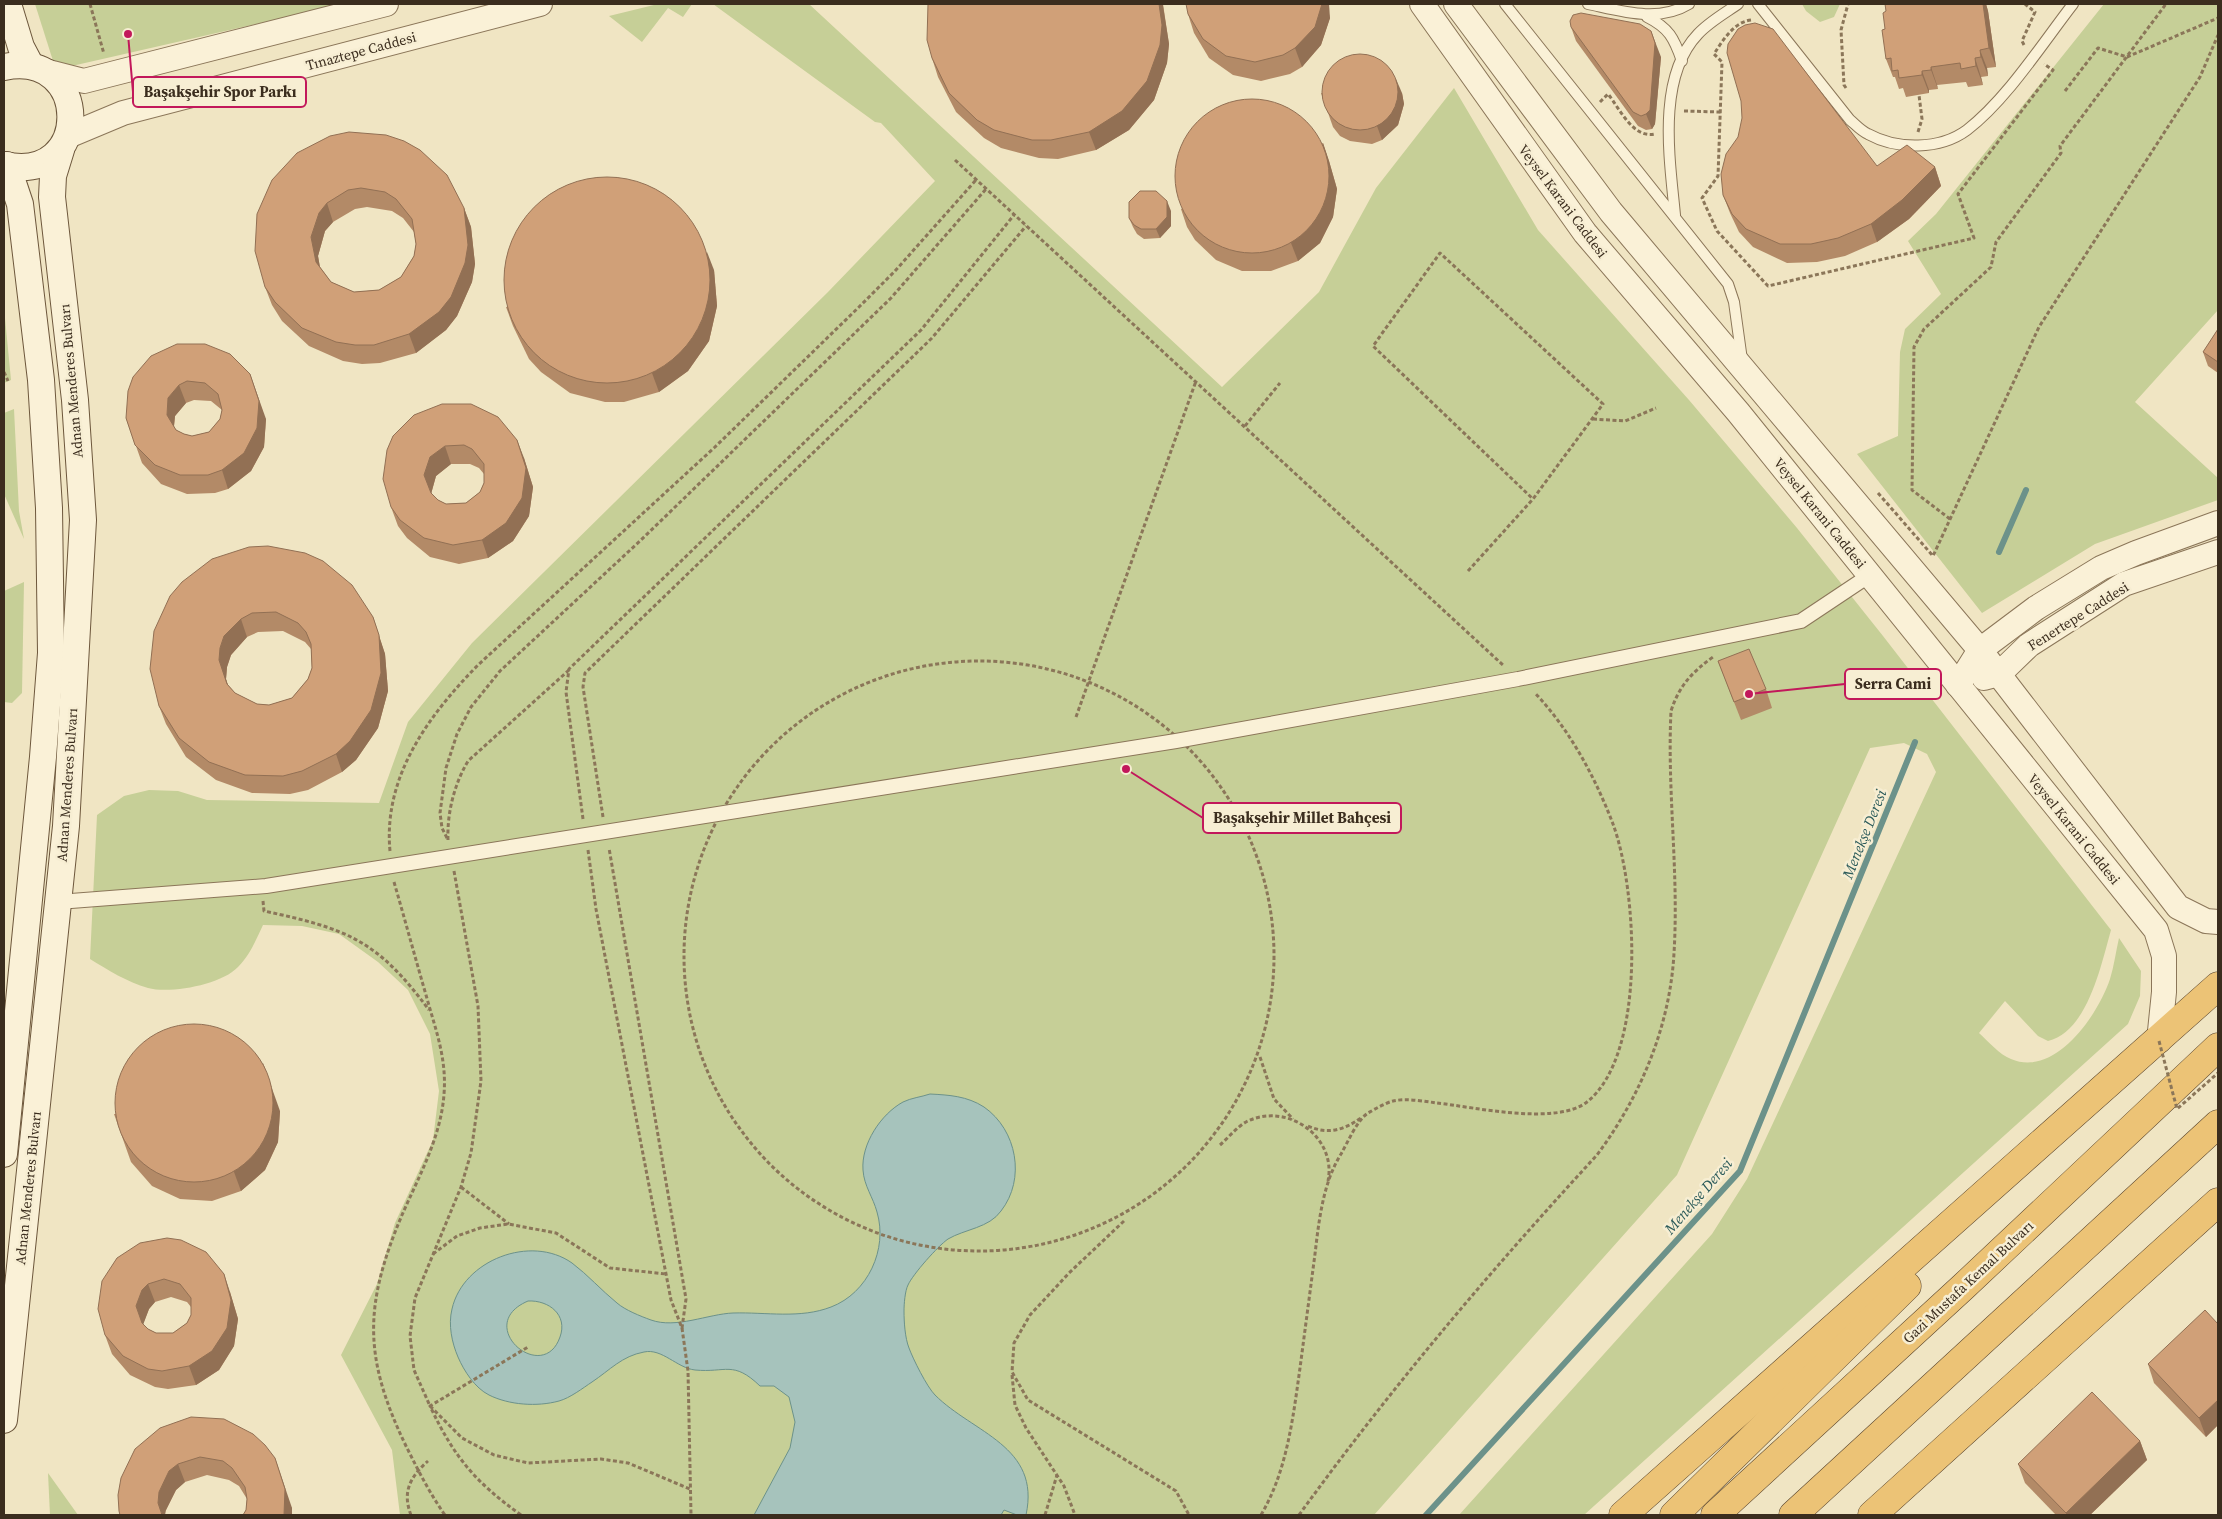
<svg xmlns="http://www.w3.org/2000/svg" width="2222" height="1519" font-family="'Source Serif 4',serif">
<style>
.green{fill:#c6cf97}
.water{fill:#a6c3bc;stroke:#6c928a;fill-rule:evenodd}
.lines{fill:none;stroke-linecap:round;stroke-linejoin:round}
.stream{stroke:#6c928a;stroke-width:6}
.service-casing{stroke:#8b7659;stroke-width:12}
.pedestrian-casing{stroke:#8b7659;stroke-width:16}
.tertiary-casing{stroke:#8b7659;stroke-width:26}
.secondary-casing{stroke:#6d573c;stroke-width:28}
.trunk-casing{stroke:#59442d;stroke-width:29}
.path{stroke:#8b7659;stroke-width:3;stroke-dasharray:4 2.5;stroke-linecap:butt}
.service{stroke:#faf1d7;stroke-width:10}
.pedestrian{stroke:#faf1d7;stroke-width:14}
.tertiary{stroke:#faf1d7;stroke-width:24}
.secondary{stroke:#faf1d7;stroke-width:26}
.trunk{stroke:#ecc376;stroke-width:28}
.path-bridge{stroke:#8b7659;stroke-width:3;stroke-dasharray:4 2.5;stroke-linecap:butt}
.wall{fill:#b38a67;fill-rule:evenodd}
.shaded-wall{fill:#927054}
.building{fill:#d0a078;stroke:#927054;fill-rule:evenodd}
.labels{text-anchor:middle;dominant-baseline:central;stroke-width:5;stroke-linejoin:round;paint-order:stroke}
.street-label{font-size:14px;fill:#3b2d1e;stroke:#f7eed3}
.water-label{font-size:15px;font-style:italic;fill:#2c5b5a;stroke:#f7eed3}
.leader{fill:none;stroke:#c2185b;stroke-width:2}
.callout-dot{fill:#c2185b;stroke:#f7eed3;stroke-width:2}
.callout{fill:#f7eed3;stroke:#c2185b;stroke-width:2}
.callout-label{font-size:15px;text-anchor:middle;font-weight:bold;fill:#3b2d1e}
</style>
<rect width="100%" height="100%" fill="#f0e5c3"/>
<!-- green -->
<g class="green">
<path d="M35 4H344L63 68 54 64Z"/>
<path d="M658 4H692L683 17 668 8 642 42 609 16Z"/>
<path d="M713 4H809L1222 387 1319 292 1376 188 1454 88 1538 230 1689 400 1797 528 1883 636 2111 930C2101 965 2088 1031 2048 1041L2038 1036 2005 1001 1979 1033C1988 1041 2000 1055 2011 1059 2055 1078 2098 1015 2110 979 2114 966 2116 951 2119 938L2141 971 2140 996 2128 1024 1584 1515H1459L1712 1234 1747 1179 1936 772 1927 754 1904 743 1870 748 1677 1175 1374 1515H400L392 1450 341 1355 377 1284 395 1223 433 1140 439 1091 430 1034 408 990 378 962 339 934 302 926 263 925C256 940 250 955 238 967 221 985 170 994 148 988 127 982 108 970 90 959L97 815 124 796 149 790 178 791 207 800 379 803 408 722 472 643 828 292 935 181 881 123 875 122Z"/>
<path d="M1802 4H1840L1834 17 1820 22 1806 11Z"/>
<path d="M2104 4H2218V310L2135 402 2218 478V500L2095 544 1982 613 1857 454 1898 436 1900 352 1905 329 1941 294 1908 241 1936 214Z"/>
<path d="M4 308 11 380 4 383Z"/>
<path d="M14 409 19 511 24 539 4 494V413Z"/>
<path d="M24 582 22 693 12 703 4 702V591Z"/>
<path d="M48 1473 78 1515H50Z"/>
</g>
<!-- water -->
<path class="water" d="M930 1094C949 1095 967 1096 984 1107 1017 1130 1026 1179 1001 1211 989 1228 965 1229 948 1239 938 1246 913 1274 908 1285 905 1291 904 1304 904 1311 904 1322 905 1338 909 1348 913 1359 927 1387 935 1395 973 1433 1041 1446 1026 1515H1017L1004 1510 1001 1515H754L790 1448 795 1422 789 1397 774 1386H760C733 1360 726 1373 695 1370 677 1368 662 1348 644 1352 622 1356 610 1370 592 1382 583 1388 570 1398 559 1401 537 1407 509 1405 489 1395 475 1388 464 1371 458 1357 452 1343 448 1325 452 1309 463 1260 531 1234 572 1263 588 1275 601 1290 617 1303 625 1310 640 1316 651 1320 676 1329 708 1314 733 1313 766 1312 800 1319 831 1307 868 1293 888 1249 877 1212 873 1197 864 1186 863 1170 861 1144 881 1114 903 1102 911 1098 921 1097 930 1094ZM528 1301C549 1300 568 1315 560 1337 543 1386 472 1325 528 1301Z"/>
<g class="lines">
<!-- stream -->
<g class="stream">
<path d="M1999 552 2026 490"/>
<path d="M1426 1515 1740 1171 1915 742"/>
</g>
<!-- service casing -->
<g class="service-casing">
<g id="service">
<path d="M1505 4 1728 284 1734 302 1742 360"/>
<path d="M1588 4C1621 11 1658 23 1689 4"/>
<path d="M1758 4 1850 120C1855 124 1861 131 1868 134 1897 150 1940 150 1967 130 2007 99 2042 44 2073 4"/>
<path d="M1647 17C1669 28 1674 38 1682 61"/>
<path d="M1675 215C1670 161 1656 78 1698 34 1709 22 1725 13 1738 4"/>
</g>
</g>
<!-- pedestrian casing -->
<g class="pedestrian-casing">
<path id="pedestrian" d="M58 902 266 886 1176 741 1518 679 1801 621 1870 575"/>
</g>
<!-- tertiary casing -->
<g class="tertiary-casing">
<g id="tertiary">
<path d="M1422 4 1585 233 1738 412 2156 930 2164 956V992L2159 1041"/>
<path d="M1456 4 1611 212 1980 650 2178 907 2206 921 2218 922"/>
<path d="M45 71 84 81 386 4"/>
<path d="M68 136 123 113 540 4"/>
<path d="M1984 678 1999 674 2029 645 2124 584 2218 552"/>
<path d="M1958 685 1980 650 2036 608 2101 568 2136 553 2218 523"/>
</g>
</g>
<!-- secondary casing -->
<g class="secondary-casing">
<g id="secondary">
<path d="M8 4 21 47 31 66"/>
<path d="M4 67C92 49 93 185 4 165"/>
<path d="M4 1154 43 757 51 653 49 508 41 380 20 204 7 165"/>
<path d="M4 1420 66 826 83 520 75 400 52 197 53 176 61 150"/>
</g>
</g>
<!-- trunk casing -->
<g class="trunk-casing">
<g id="trunk">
<path d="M1623 1515 2218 986"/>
<path d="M1674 1515 1907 1286"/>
<path d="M1715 1515 1963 1287 2218 1047"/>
<path d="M1793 1515 2218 1124"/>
<path d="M1872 1515 2218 1202"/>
</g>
</g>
<!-- path -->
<g class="path">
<path d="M90 4 104 54"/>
<path d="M1751 20C1734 22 1723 40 1714 54L1722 62 1718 176 1702 198 1717 231 1768 286 1974 238 1958 194 2053 70 2044 64"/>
<path d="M2024 45 2022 41 2035 12 2025 4"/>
<path d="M1846 88 1844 85 1841 30 1848 4"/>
<path d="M2065 91 2098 48 2127 57 2218 18"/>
<path d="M1600 102 1608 94C1620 109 1633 139 1655 134"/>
<path d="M1684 111 1721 112"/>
<path d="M1918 132 1922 119 1919 95"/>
<path d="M955 160 1504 666"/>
<path d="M4 372 8 381"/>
<path d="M1593 419 1625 421 1656 408"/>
<path d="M1245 426 1280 383"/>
<path d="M1878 493 1933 556 2039 327 2200 77 2218 35"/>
<path d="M1950 519 1912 490 1914 347 1924 329 1991 267 1996 242 2061 153 2060 146 2166 4"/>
<path d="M1468 571 1533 499 1603 404 1440 253 1373 346 1533 499"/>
<circle cx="979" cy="956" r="295"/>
<path d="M1076 717 1196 381"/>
<path d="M603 817 583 687 585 673 932 338 1026 226"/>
<path d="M583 819 566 692 569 669 921 330 1014 215"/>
<path d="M447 838 442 828 440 813 446 768 457 734 471 707 500 671 641 540 891 298 986 189"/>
<path d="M448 840C447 813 454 785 468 761L569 670"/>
<path d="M588 850 596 909 671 1300 682 1328 686 1299 609 848"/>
<path d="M390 851C383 777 428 716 478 665L715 447 859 307 895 271 976 180"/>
<path d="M454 871 478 1006 481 1081 471 1153 461 1187 415 1298 410 1336 414 1370 430 1406 462 1438 494 1455 528 1463 601 1459 628 1463 690 1489"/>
<path d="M394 882C405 920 415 957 426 995 435 1028 447 1058 444 1094 441 1137 419 1176 402 1215 364 1305 363 1357 406 1446 418 1470 430 1494 445 1515"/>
<path d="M263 901 264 911C348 929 377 940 429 1010"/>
<path d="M1260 1057 1274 1099 1293 1119"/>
<path d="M1308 1126C1328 1135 1345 1130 1362 1117"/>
<path d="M1220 1145C1228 1138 1237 1127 1246 1122 1287 1101 1337 1137 1328 1181"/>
<path d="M461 1187 509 1224"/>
<path d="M1124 1221 1069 1273 1030 1315 1014 1343 1012 1372 1028 1400 1176 1491 1189 1515"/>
<path d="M433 1254 457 1236 480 1228 508 1224 556 1233 610 1268 666 1274"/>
<path d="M682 1328 688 1371 691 1515"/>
<path d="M1012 1375 1015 1405 1026 1428 1064 1486 1075 1515"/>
<path d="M411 1515C402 1492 410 1477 428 1461"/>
<path d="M521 1515C475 1482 454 1457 430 1406L528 1347"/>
<path d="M1045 1515 1057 1475"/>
<path d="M1261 1515C1287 1471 1293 1418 1300 1368 1305 1330 1310 1292 1315 1254 1319 1220 1323 1183 1341 1154 1348 1142 1357 1120 1368 1113 1375 1109 1385 1103 1393 1101 1406 1098 1423 1101 1437 1103 1474 1107 1556 1126 1587 1102 1647 1054 1637 889 1613 824 1595 777 1570 730 1535 693"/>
<path d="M1299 1515C1391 1388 1491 1270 1597 1155 1640 1097 1670 1027 1674 953 1679 872 1667 791 1671 711 1679 686 1692 672 1713 657"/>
</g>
<!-- service -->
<use href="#service" class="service"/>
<!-- pedestrian -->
<use href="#pedestrian" class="pedestrian"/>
<!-- tertiary -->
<use href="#tertiary" class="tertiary"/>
<!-- secondary -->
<use href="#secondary" class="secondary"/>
<!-- trunk -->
<use href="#trunk" class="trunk"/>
<!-- path-bridge -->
<path class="path-bridge" d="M2159 1041 2177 1109 2218 1073"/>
</g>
<!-- wall -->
<g class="wall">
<path d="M928 4H1163L1169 44 1167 63 1154 100 1129 130 1096 150 1058 159 1039 158 1001 148 984 138 956 112 938 77 932 58Z"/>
<path d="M1885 4H1986L1988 11 1996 67 1987 68 1988 76 1981 77 1983 85 1968 87 1966 82 1937 85 1938 89 1929 90V93L1906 97 1903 88 1899 89 1895 77H1893L1886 59 1885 29 1886 11Z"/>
<path d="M1188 14 1330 18 1321 45 1302 67 1290 74 1261 81 1233 75 1209 58 1194 33Z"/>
<path d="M1571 27 1661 57 1655 124 1652 129 1646 130 1638 126 1576 41Z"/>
<path d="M1321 93H1402L1404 104 1398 125 1382 140 1372 144 1350 141 1340 136 1333 127Z"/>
<path d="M1323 143 1329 161 1337 189 1333 217 1320 243 1298 261 1271 271H1242L1216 260 1195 240 1187 227 1181 209Z"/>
<path d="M297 153 464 208 471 227 475 264 472 282 457 316 446 330 416 353 380 363 362 364 343 361 309 346 282 321 272 305 265 287ZM367 207 392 211 403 218 414 232 416 244 414 256 401 277 379 290 354 292 331 282 320 267 318 256 325 231 333 222 355 209Z"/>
<path d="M1877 166 1935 167 1941 186 1909 219 1877 242 1845 256 1817 262 1787 263 1753 247 1739 232 1730 213 1723 195Z"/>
<path d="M1171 211V226L1160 238 1144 239 1137 234 1133 227 1129 218Z"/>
<path d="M714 270 717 306 709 341 688 371 659 392 624 402H605L570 393 541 372 529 359 513 326 506 307Z"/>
<path d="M2218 329V373L2208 366 2203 352Z"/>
<path d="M177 344 266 419 264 447 251 471 228 489 215 493 187 494 161 484 142 463 126 418ZM194 400 211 401 222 410 220 419 209 432 192 436 184 434 176 430 174 427 175 416 186 403Z"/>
<path d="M414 415 524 458 533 487 529 516 513 541 488 558 459 564 430 557 407 538 398 526 391 507ZM451 464H470L479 468 484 474V483L480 492 466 503 446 504 438 500 431 494 436 476Z"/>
<path d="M182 582 379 636 385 654 388 691 378 728 356 760 342 772 308 790 290 794 252 793 216 780 186 757 166 724 159 706ZM283 631 305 642 311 649 312 668 308 679 292 698 269 705 257 704 235 693 228 685 226 679 227 667 231 655 247 637 258 632Z"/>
<path d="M1718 661 1766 689 1772 708 1741 720Z"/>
<path d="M280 1111 278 1142 265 1170 241 1191 212 1201 180 1199 152 1186 131 1162 114 1114Z"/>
<path d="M117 1258 230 1292 238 1319 234 1346 219 1370 196 1385 168 1389 155 1387 130 1375 112 1354 105 1335ZM171 1297 187 1302 191 1307V1315L187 1323 173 1333H156L148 1329 143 1324 149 1309 155 1302Z"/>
<path d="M2218 1324V1425L2206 1437 2154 1383 2148 1364Z"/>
<path d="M191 1417 292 1508V1515H243L246 1510 247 1499 239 1486 229 1480 207 1475 185 1482 176 1490 166 1510 120 1515Z"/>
<path d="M2140 1441 2147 1460 2090 1515H2056L2025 1483 2018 1464Z"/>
</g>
<!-- shaded-wall -->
<g class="shaded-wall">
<path d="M1159 4H1163V6L1169 44 1167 63 1154 100 1129 130 1096 150 1089 132Z"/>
<path d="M1322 4H1329L1330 18 1321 45 1302 67 1295 48Z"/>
<path d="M1981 4H1986L1988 11 1996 67 1989 48Z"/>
<path d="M1651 31 1661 57 1655 124 1652 129 1646 114Z"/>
<path d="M1980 50 1987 68 1988 76 1981 57Z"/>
<path d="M1975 58 1981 77 1983 85 1976 66Z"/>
<path d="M1931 67 1937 85 1938 89 1931 70Z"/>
<path d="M1922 71 1929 90V93L1922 75Z"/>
<path d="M1396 79 1402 93 1404 104 1398 125 1382 140 1377 126Z"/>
<path d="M1323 143 1329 161 1337 189 1333 217 1320 243 1298 261 1291 243Z"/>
<path d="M1935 167 1941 186 1909 219 1877 242 1871 224Z"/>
<path d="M1167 201 1171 211V226L1160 238 1156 229Z"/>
<path d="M327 203 333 222 325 231 318 256 322 280 316 262 311 237 319 213Z"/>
<path d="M464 208 471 227 475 264 472 282 457 316 446 330 416 353 409 334Z"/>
<path d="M707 252 714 270 717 306 709 341 688 371 659 392 652 373Z"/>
<path d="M250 374 266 419 264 447 251 471 228 489 222 470Z"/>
<path d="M179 385 186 403 175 416 173 434 167 415 168 398Z"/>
<path d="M517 440 524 458 533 487 529 516 513 541 488 558 482 540Z"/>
<path d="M445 446 451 464 436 476 431 494 424 475 430 457Z"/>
<path d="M373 617 385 654 388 691 378 728 356 760 342 772 336 754Z"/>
<path d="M241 619 247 637 231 655 227 667 226 679 233 702 219 660 220 648 224 636Z"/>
<path d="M263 1063 280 1111 278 1142 265 1170 241 1191 234 1172Z"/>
<path d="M224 1274 230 1292 238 1319 234 1346 219 1370 196 1385 189 1366Z"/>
<path d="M148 1284 155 1302 149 1309 143 1325 148 1341 136 1306 142 1290Z"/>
<path d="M2218 1400V1425L2206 1437 2199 1418Z"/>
<path d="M2140 1441 2147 1460 2090 1515H2066V1513Z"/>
<path d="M275 1458 292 1508V1515H284Z"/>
<path d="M178 1464 185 1482 176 1490 166 1510 165 1515H162L158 1503 159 1492 169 1471Z"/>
</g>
<!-- building -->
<g class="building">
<path d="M928 4H1159L1162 25 1160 45 1147 81 1122 111 1089 132 1051 140H1032L994 130 977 120 949 93 932 58 927 40Z"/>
<path d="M1186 4H1322L1315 27 1295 48 1283 55 1255 62 1226 56 1203 39 1188 14Z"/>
<path d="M1885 4H1983L1989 48 1980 50 1981 57 1975 58 1976 66 1961 69 1960 63 1931 67V70L1922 71V75L1899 78 1898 70 1892 71 1891 58 1886 59 1882 30 1885 29 1883 13 1886 11Z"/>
<path d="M1581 13 1640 24 1651 31 1655 43 1650 110 1646 114 1641 116 1633 112 1571 27 1570 21 1573 15Z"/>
<path d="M1755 23 1773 29 1877 166 1907 145 1935 167 1902 200 1871 224 1838 238 1811 244H1780L1746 229 1732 214 1723 195 1721 174 1726 154 1738 137 1742 118 1741 101 1727 53 1728 44 1738 29 1745 25Z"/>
<circle cx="1360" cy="92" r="38"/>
<circle cx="1252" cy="176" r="77"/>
<path d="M349 132 386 135 404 141 420 150 447 175 464 208 468 245 465 263 451 297 439 312 409 334 374 345H355L336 342 302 328 275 302 265 287 255 251 257 214 272 180 297 153 330 136ZM361 188 385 192 396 199 412 219 416 244 414 256 401 277 379 290 354 292 331 282 316 262 311 237 319 213 327 203 348 190Z"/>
<circle cx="607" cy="280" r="103"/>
<path d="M1140 191H1156L1167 201V217L1156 229H1141L1134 225 1129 218V202Z"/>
<path d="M2218 329V362L2203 352Z"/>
<path d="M177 344H205L230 354 250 374 259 401 257 428 244 453 222 470 208 475H180L155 465 135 445 126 418 128 391 133 377 151 356ZM187 381 205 383 218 394 222 410 220 419 209 432 192 436 184 434 176 430 167 415 168 398 179 385Z"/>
<path d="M442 404H471L498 417 517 440 526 468 522 498 506 523 482 540 453 545 424 538 400 520 391 507 383 479 387 450 393 436 414 415ZM464 445 472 449 484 464V483L480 492 466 503 446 504 438 500 431 493 424 475 430 457 445 446Z"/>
<path d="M268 546 305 553 323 561 352 585 373 617 379 635 381 673 371 710 350 741 336 754 302 771 283 776 245 775 209 762 179 738 159 706 150 669 154 631 170 596 182 582 212 559 249 547ZM276 612 298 623 306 632 311 644 312 668 308 679 292 698 269 705 257 704 235 693 227 684 219 660 220 648 224 636 241 619 252 613Z"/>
<path d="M1749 649 1766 689 1734 702 1718 661Z"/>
<circle cx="194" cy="1103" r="79"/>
<path d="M167 1238 181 1240 206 1252 224 1274 231 1300 227 1328 212 1351 189 1366 162 1371 148 1369 123 1356 105 1335 98 1309 102 1281 117 1258 140 1243ZM164 1279 180 1284 191 1298V1315L187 1323 173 1333H156L148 1329 142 1323 136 1306 142 1290 148 1284Z"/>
<path d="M2205 1310 2218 1324V1400L2199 1418 2148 1364Z"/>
<path d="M2092 1392 2140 1441 2066 1513 2018 1464Z"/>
<path d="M191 1417 224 1419 253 1434 265 1445 275 1458 285 1489 284 1515H243L246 1510 247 1499 245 1487 232 1468 223 1461 200 1457 178 1464 169 1471 159 1492 158 1503 162 1515H120L119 1511 118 1495 121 1478 135 1449 160 1428Z"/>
</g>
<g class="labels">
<!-- street labels -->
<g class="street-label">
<text transform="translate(361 51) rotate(-15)">Tınaztepe Caddesi</text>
<text transform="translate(1563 201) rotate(53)">Veysel Karani Caddesi</text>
<text transform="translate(71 381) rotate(-95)">Adnan Menderes Bulvarı</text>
<text transform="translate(1820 513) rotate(51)">Veysel Karani Caddesi</text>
<text transform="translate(2078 616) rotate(-32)">Fenertepe Caddesi</text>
<text transform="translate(67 785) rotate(-86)">Adnan Menderes Bulvarı</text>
<text transform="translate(2074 829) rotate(51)">Veysel Karani Caddesi</text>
<text transform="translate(28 1188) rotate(-84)">Adnan Menderes Bulvarı</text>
<text transform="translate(1968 1282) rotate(-43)">Gazi Mustafa Kemal Bulvarı</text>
</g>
<!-- water labels -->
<g class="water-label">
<text transform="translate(1864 834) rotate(-68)">Menekşe Deresi</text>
<text transform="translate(1698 1196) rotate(-49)">Menekşe Deresi</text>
</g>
</g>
<!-- callouts -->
<path class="leader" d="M128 34L133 92M1749 694L1845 684M1126 769L1203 818"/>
<g class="callout-dot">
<circle cx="128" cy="34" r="5"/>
<circle cx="1749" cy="694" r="5"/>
<circle cx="1126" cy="769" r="5"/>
</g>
<g class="callout">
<rect x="133" y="77" width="173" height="30" rx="5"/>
<rect x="1845" y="669" width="96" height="30" rx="5"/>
<rect x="1203" y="803" width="198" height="30" rx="5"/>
</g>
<g class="callout-label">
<text x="220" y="97">Başakşehir Spor Parkı</text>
<text x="1893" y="689">Serra Cami</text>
<text x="1302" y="823">Başakşehir Millet Bahçesi</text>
</g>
<!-- border -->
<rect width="2222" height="1519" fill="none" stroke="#3b2d1e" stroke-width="10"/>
</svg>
